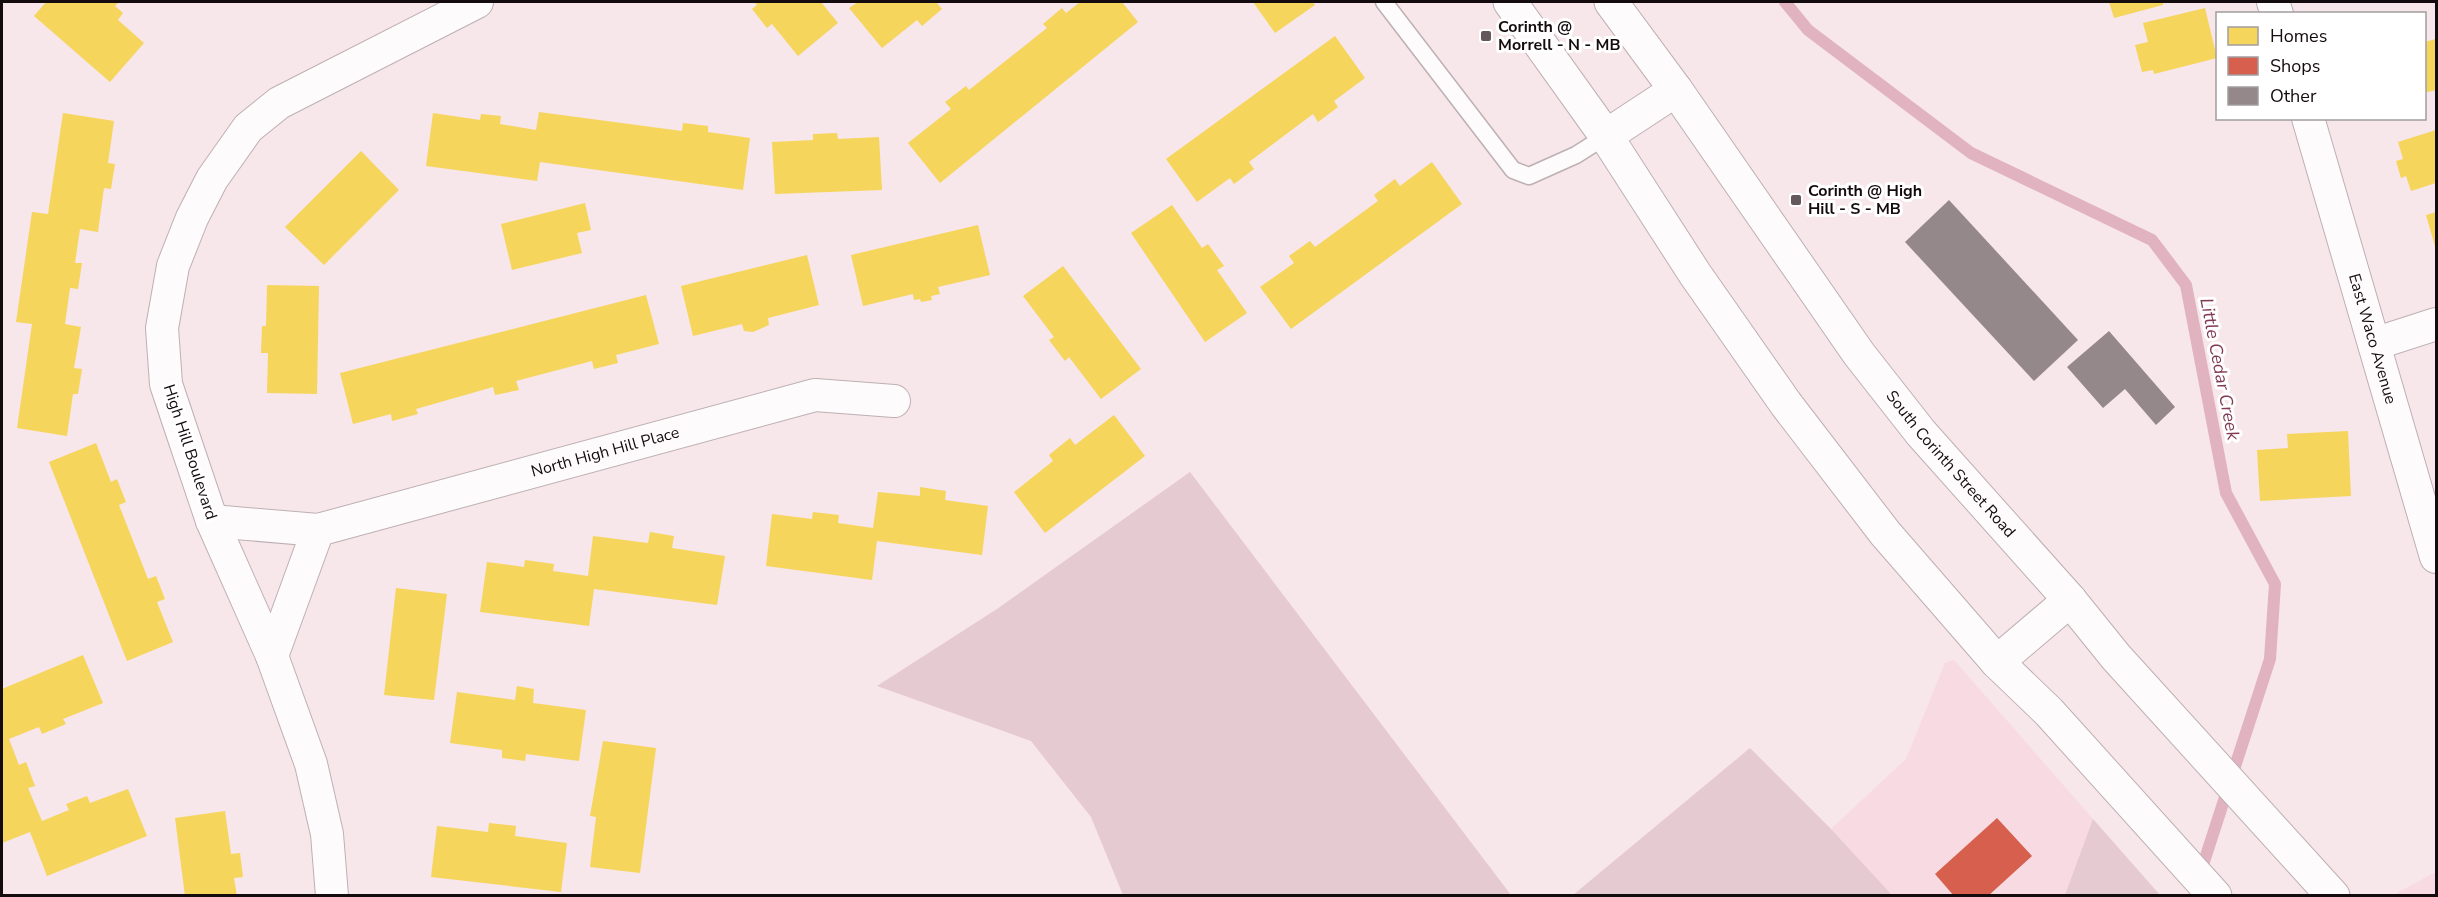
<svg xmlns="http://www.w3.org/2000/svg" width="2438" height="897" font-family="'Nunito Sans',sans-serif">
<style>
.built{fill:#f8dbe2}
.green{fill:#e5cad1}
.homes{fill:#f6d55c}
.shops{fill:#d6604d}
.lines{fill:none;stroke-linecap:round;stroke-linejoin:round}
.stream{stroke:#e1b3c0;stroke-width:12}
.building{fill:#95888b}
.lane-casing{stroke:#bdb0b3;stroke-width:19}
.street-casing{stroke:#bdb0b3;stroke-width:34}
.secondary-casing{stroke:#bdb0b3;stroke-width:35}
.lane{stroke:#fefbfc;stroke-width:16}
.street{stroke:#fefbfc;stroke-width:32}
.secondary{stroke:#fefbfc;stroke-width:33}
.poi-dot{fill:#63585b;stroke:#fff;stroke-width:2}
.labels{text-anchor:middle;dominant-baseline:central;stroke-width:6;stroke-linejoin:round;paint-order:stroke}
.poi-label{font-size:16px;font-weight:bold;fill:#140b0e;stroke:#fff;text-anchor:start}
.street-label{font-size:16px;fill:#140b0e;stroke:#fff}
.water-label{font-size:18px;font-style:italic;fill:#813a53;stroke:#fff}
</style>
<rect width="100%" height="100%" fill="#f7e6ea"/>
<!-- built -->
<g class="built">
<path d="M1954 660 2093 819 2065 896 1892 895 1831 829 1906 759 1945 663Z"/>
<path d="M2436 872V895H2399L2397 893Z"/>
</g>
<!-- green -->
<g class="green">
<path d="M1190 472 1511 895H1123L1091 817 1031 741 877 686 997 609Z"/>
<path d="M1750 748 1831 829 1892 895H1573Z"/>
<path d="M2093 819 2160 895H2065Z"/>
</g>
<!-- homes -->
<g class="homes">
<path d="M46 2H119L115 6 123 13 118 20 144 43 110 82 34 16Z"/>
<path d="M754 2H821L838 23 798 56 772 24 767 28 752 9 757 5Z"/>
<path d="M858 2H938L937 3 942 9 922 26 917 20 882 48 849 8Z"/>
<path d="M1080 2H1122L1138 22 940 183 908 143 951 109 945 102 966 86 969 90 1047 28 1043 24 1062 8 1066 13Z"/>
<path d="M1253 2H1313L1315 5 1275 33Z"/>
<path d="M2109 2H2163V5L2114 18Z"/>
<path d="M2205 8 2217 58 2154 74 2153 70 2142 72 2135 45 2148 42 2143 23Z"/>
<path d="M1335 36 1365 78 1334 101 1338 107 1318 122 1313 114 1249 162 1254 169 1234 184 1230 178 1197 202 1166 159Z"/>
<path d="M2436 39V90L2424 93V42Z"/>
<path d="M539 112 682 131 683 123 708 126V132L750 138 743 190 540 162 537 181 426 166 433 113 480 120 481 114 501 116 500 124 536 130Z"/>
<path d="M63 113 114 121 108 163 115 164 111 189 104 188 98 232 80 229 75 263H82L78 289 70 288 65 324 81 327 74 368 82 369 78 394H73L67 436 17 428 32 324 16 322 32 212 48 214Z"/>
<path d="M2436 130V183L2411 191 2406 176 2401 178 2396 161 2403 159 2398 142Z"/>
<path d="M837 133 838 139 879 137 882 190 775 194 772 142 813 140V134Z"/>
<path d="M361 151 399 190 324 265 285 227Z"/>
<path d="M1432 162 1462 204 1291 329 1260 287 1294 263 1289 256 1310 241 1315 247 1378 201 1374 195 1395 179 1400 186Z"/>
<path d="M585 203 591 230 577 233 582 253 512 270 501 224Z"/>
<path d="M1172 205 1202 248 1208 244 1224 266 1217 270 1247 313 1205 342 1131 233Z"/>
<path d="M2436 212V250L2426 215Z"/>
<path d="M978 225 990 275 938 287 940 294 931 296 932 300 921 302 920 299 914 300 913 294 863 306 851 255Z"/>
<path d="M807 255 819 305 768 318 769 325 753 332 744 331 742 324 693 336 681 286Z"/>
<path d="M1063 266 1141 369 1101 399 1069 357 1065 361 1049 340 1054 337 1023 296Z"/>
<path d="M267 285 319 286 317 394 267 393 268 353H261L262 326H266Z"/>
<path d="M646 295 659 344 616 355 618 363 594 369 592 361 516 381 519 390 495 395 493 387 416 409 418 414 392 421 391 414 353 424 340 373Z"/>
<path d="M1114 415 1145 456 1045 533 1014 492 1053 461 1049 455 1070 438 1075 445Z"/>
<path d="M2348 431 2351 496 2260 501 2257 450 2288 448 2287 434Z"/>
<path d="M96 443 111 482 117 479 126 502 119 505 148 579 156 576 165 599 157 602 173 642 127 661 49 462Z"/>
<path d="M920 487 946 491 945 500 988 506 982 555 877 541 872 580 766 566 772 514 812 519 813 512 839 515 838 523 873 528 878 492 920 496Z"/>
<path d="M650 532 674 536 672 548 725 556 717 605 594 589 589 626 480 612 487 562 524 567 525 560 554 564 553 571 588 576 593 536 648 543Z"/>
<path d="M396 588 447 594 434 700 384 695Z"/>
<path d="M83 655 103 703 63 719 66 724 42 734 39 727 9 739 19 765 26 762 35 786 28 788 42 821 69 810 66 804 87 796 90 803 128 789 147 836 47 876 30 832 2 843V689Z"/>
<path d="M517 686 534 689 533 703 586 710 579 761 526 754 525 761 502 758V750L450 743 457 692 515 700Z"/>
<path d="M603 741 656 748 640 873 590 867 596 817 590 816Z"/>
<path d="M225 811 231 854 240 853 243 877 234 878 237 896H185L175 818Z"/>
<path d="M489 823 516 826 515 836 567 843 561 892 431 877 437 826 488 832Z"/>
</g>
<!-- shops -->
<path class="shops" d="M1997 818 2032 856 1988 896H1954L1935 874Z"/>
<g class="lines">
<!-- stream -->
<path class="stream" d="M1785 2 1808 30 1971 153 2152 240 2186 285 2226 493 2275 584 2270 659 2200 874"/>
</g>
<!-- building -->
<g class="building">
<path d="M1949 200 2078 340 2034 381 1905 242Z"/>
<path d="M2109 331 2175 407 2156 425 2125 389 2103 408 2067 367Z"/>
</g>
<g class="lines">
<!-- lane casing -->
<g class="lane-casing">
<path id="lane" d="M1384 2 1513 170 1529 176 1576 155 1606 136"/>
</g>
<!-- street casing -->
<g class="street-casing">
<g id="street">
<path d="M2273 2 2277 14"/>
<path id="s1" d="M2308 118 2436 557"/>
<path d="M2374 344 2436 324"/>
<path id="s2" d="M212 521 318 530 815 395 894 401"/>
<path d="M272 656 318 530"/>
<path d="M332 896 327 834 311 764 272 656 212 521 180 426 166 384 162 328 173 266 192 218 212 179 248 128 279 103 477 2"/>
</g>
</g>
<!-- secondary casing -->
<g class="secondary-casing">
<g id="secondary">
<path d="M1510 2 1606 136 1695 274 1786 404 1885 533 1997 662 2049 712 2215 896"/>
<path id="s3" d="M1611 2 1676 90 1859 354 1921 433 2070 600 2116 657 2333 896"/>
<path d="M1606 136 1676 90"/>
<path d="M1997 662 2070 600"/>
</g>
</g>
<!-- lane -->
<use href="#lane" class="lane"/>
<!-- street -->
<use href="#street" class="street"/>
<!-- secondary -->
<use href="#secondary" class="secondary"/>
</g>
<!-- markers -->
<g class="poi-dot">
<rect x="1480" y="30" width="12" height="12" rx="3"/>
<rect x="1790" y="194" width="12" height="12" rx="3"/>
</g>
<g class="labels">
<!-- poi labels -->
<g class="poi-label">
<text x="1498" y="27">Corinth @<tspan x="1498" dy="18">Morrell - N - MB</tspan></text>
<text x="1808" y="191">Corinth @ High<tspan x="1808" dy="18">Hill - S - MB</tspan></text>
</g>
<!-- street labels -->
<g class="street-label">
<text stroke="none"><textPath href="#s1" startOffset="230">East Waco Avenue</textPath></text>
<text transform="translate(190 452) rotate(72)">High Hill Boulevard</text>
<text stroke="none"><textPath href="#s2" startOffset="404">North High Hill Place</textPath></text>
<text stroke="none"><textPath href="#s3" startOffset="574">South Corinth Street Road</textPath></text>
</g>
<!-- water labels -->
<g class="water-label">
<text transform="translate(2220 369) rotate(79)">Little Cedar Creek</text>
</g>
</g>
<!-- border -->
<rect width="2438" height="897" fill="none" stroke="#140b0e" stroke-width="6"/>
<!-- legend -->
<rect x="2216" y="12" width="210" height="108" fill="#ffffff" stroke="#a19d9f" stroke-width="1.5"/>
<rect x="2228" y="27" width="30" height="18" fill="#f6d55c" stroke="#a19d9f" stroke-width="1.5"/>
<text x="2270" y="42" font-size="18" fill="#140b0e">Homes</text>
<rect x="2228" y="57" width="30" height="18" fill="#d6604d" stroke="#a19d9f" stroke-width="1.5"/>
<text x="2270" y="72" font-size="18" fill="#140b0e">Shops</text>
<rect x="2228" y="87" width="30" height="18" fill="#95888b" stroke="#a19d9f" stroke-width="1.5"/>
<text x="2270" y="102" font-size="18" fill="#140b0e">Other</text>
</svg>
